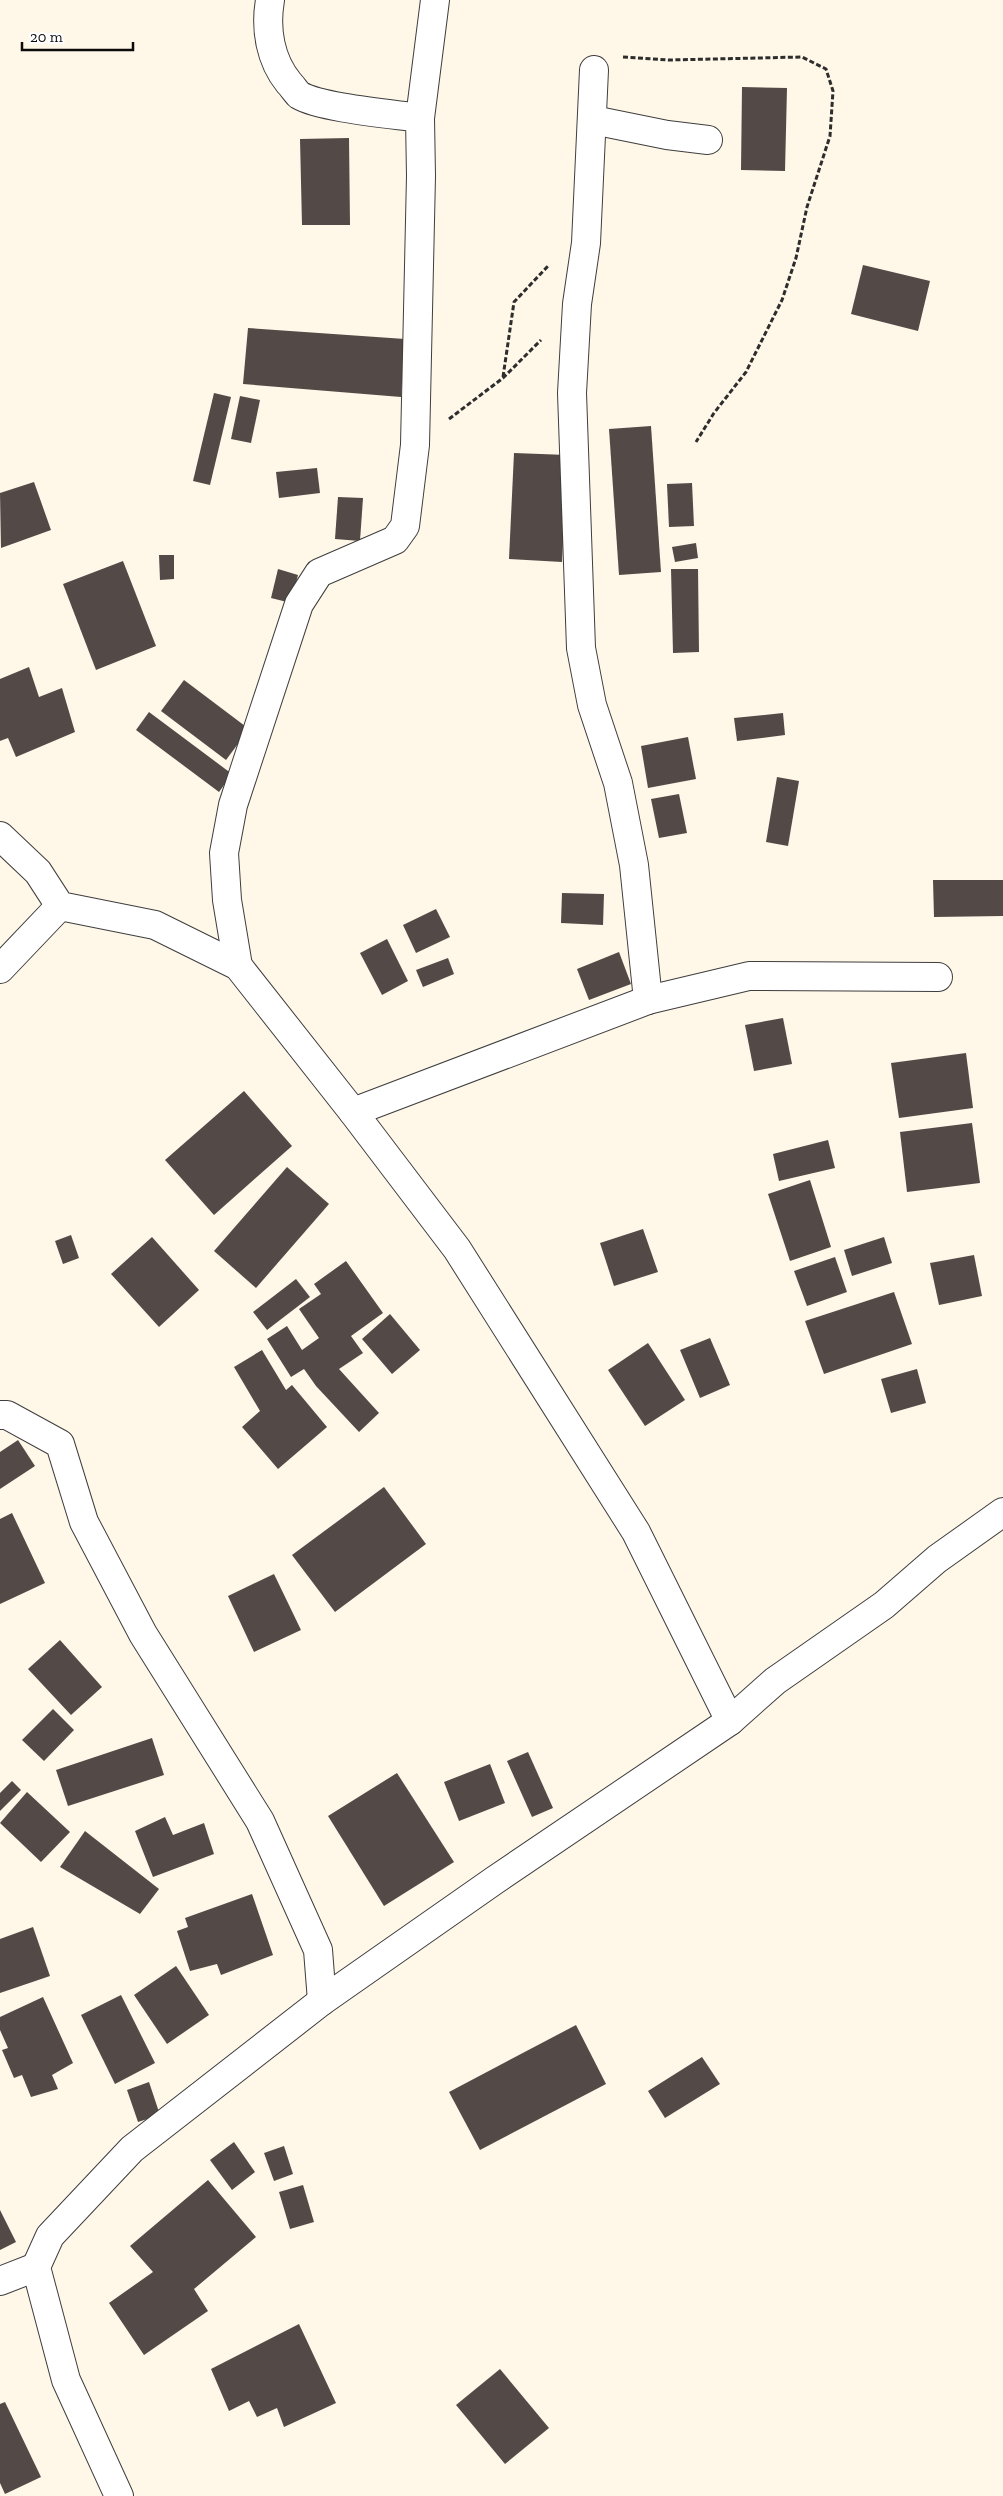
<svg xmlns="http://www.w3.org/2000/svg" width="1003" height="2496" font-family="'Zilla Slab',serif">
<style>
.building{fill:#534a47}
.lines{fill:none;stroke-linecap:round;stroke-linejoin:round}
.minor-casing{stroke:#3e3e3e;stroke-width:30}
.path{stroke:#2d2d2d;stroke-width:3;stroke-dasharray:5 2.5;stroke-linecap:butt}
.minor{stroke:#fff;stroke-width:28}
</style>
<rect width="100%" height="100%" fill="#fff7e8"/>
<!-- building -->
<g class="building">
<path d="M742 87 787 88 785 171 741 170Z"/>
<path d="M349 138 350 225H302L300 139Z"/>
<path d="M863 265 930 281 918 331 851 314Z"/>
<path d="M248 328 405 339 401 397 243 384Z"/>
<path d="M214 393 231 397 210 485 193 481Z"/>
<path d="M240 396 260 400 251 443 231 439Z"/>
<path d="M651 426 661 572 619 575 609 429Z"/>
<path d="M514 453 567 455 562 562 509 559Z"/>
<path d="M317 468 320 493 279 498 276 472Z"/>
<path d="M34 482 51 530 1 548 0 493Z"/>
<path d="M692 483 694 526 669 527 667 484Z"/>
<path d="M338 497 363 498 360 541 335 539Z"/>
<path d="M696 543 698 558 675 562 672 547Z"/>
<path d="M159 555H174V579L160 580Z"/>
<path d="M123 561 156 646 96 670 63 584Z"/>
<path d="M278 569 298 575 291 603 271 598Z"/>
<path d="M671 569H698L699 652 673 653Z"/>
<path d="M29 667 39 697 62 688 75 732 16 757 8 738 0 741V679Z"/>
<path d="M184 680 249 729 226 760 161 711Z"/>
<path d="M149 712 232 774 219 792 136 730Z"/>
<path d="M783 713 785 735 737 741 734 718Z"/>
<path d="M688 737 696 779 648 788 641 746Z"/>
<path d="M777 777 799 781 788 846 766 842Z"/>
<path d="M679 794 687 833 659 838 651 799Z"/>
<path d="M933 880H1003V916L934 917Z"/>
<path d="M562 893 604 894 603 925 561 923Z"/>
<path d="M436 909 450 937 416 953 403 925Z"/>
<path d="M387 939 408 981 382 995 360 953Z"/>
<path d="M619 952 631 984 589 1000 577 969Z"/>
<path d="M448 958 454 974 423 987 416 970Z"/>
<path d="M783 1018 792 1064 754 1071 745 1025Z"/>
<path d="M966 1053 973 1108 899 1118 891 1063Z"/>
<path d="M244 1091 292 1146 214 1215 165 1160Z"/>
<path d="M972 1123 980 1183 907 1192 900 1132Z"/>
<path d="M828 1140 835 1168 779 1181 773 1154Z"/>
<path d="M287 1167 329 1204 256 1288 214 1251Z"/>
<path d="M810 1180 831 1247 790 1261 768 1194Z"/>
<path d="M643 1229 658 1272 614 1286 600 1243Z"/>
<path d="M71 1235 79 1258 63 1264 55 1241Z"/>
<path d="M152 1237 199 1290 159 1327 111 1274Z"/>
<path d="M884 1237 892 1263 852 1276 844 1250Z"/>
<path d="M974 1255 982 1296 939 1305 930 1263Z"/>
<path d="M835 1257 847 1292 807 1306 794 1271Z"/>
<path d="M346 1261 383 1313 351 1336 363 1353 339 1369 379 1413 359 1432 316 1386 304 1369 291 1377 267 1339 287 1326 302 1350 319 1338 299 1309 321 1294 314 1284Z"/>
<path d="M296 1279 310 1297 267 1330 253 1312Z"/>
<path d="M894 1292 912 1344 824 1374 805 1321Z"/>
<path d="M390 1314 420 1350 392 1374 362 1339Z"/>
<path d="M710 1338 730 1385 700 1398 680 1350Z"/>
<path d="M648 1343 685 1400 645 1426 608 1370Z"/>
<path d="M262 1350 286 1390 292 1385 327 1427 278 1469 242 1427 260 1411 234 1367Z"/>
<path d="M917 1369 926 1403 891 1413 881 1379Z"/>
<path d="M18 1440 35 1466 0 1489V1452Z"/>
<path d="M384 1487 426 1544 335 1612 292 1555Z"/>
<path d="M12 1513 45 1583 0 1604V1519Z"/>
<path d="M274 1574 301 1630 254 1652 228 1596Z"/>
<path d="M60 1640 102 1687 71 1715 28 1669Z"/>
<path d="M53 1709 74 1730 44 1761 22 1740Z"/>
<path d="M152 1738 164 1775 68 1806 56 1770Z"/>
<path d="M528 1752 553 1808 532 1817 507 1761Z"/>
<path d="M490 1764 505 1803 459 1821 444 1782Z"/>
<path d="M397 1773 454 1862 384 1906 328 1816Z"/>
<path d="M12 1781 21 1790 0 1811V1793Z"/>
<path d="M27 1792 70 1832 41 1862 0 1823Z"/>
<path d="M165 1817 173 1835 204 1823 214 1854 153 1877 135 1831Z"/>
<path d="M85 1831 159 1889 140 1914 60 1867Z"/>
<path d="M252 1894 273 1955 221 1975 217 1964 190 1971 177 1931 188 1927 185 1918Z"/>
<path d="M33 1927 50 1976 0 1993V1939Z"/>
<path d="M176 1966 209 2015 167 2044 134 1995Z"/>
<path d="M121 1995 155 2063 115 2084 81 2015Z"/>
<path d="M43 1997 73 2063 52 2075 58 2089 31 2097 22 2075 14 2078 2 2050 8 2048 0 2030V2017Z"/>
<path d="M576 2025 606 2084 480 2150 449 2092Z"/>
<path d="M702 2057 720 2084 665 2118 648 2091Z"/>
<path d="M149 2082 160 2115 138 2122 127 2090Z"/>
<path d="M234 2142 255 2172 232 2190 210 2160Z"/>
<path d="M284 2146 293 2174 274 2181 264 2153Z"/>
<path d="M208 2180 256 2237 194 2289 208 2311 144 2355 109 2303 153 2272 130 2246Z"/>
<path d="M303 2185 314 2222 290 2229 279 2192Z"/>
<path d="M0 2210 16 2242 0 2250Z"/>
<path d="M299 2324 336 2403 284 2427 277 2408 257 2417 249 2401 229 2411 211 2369Z"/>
<path d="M500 2369 549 2428 505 2464 456 2405Z"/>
<path d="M5 2402 41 2477 5 2494 0 2483V2404Z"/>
</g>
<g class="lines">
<!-- minor casing -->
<g class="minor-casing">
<g id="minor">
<path d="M594 70 586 243 577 304 572 393 581 648 592 705 618 783 634 865 648 1000"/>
<path d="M420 118 435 0"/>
<path d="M593 120 667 135 708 140"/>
<path d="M0 836 38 872 60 906 155 925 238 966 353 1112 457 1249 636 1532 730 1721"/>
<path d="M238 966 227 900 224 853 233 805 299 604 319 573 395 540 405 526 415 445 421 176 420 118C392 114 321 108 299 95 296 92 292 86 289 83 270 60 265 29 270 0"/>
<path d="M0 969 60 906"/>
<path d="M353 1112 648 1000 749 976 938 977"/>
<path d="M0 1415H7L60 1444 84 1522 143 1634 260 1821 318 1950 322 2001"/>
<path d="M0 2281 36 2267"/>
<path d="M119 2496 66 2380 36 2267 50 2236 132 2149 322 2001 495 1880 730 1721 775 1681 884 1605 937 1559 1003 1512"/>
</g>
</g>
<!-- path -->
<g class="path">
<path d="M623 57 668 60 802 57 826 69 833 91 830 136 807 207 796 258 782 300 746 372 714 413 696 442"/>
<path d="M503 377 514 302 548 266"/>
<path d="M449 419 503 378 541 340"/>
</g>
<!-- minor -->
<use href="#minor" class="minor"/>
</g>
<!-- scale -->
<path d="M22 42v8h111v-8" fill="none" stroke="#0b0b0b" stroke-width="2.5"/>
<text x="30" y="42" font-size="15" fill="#0b0b0b" stroke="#ffffff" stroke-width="4" paint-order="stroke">20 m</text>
</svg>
